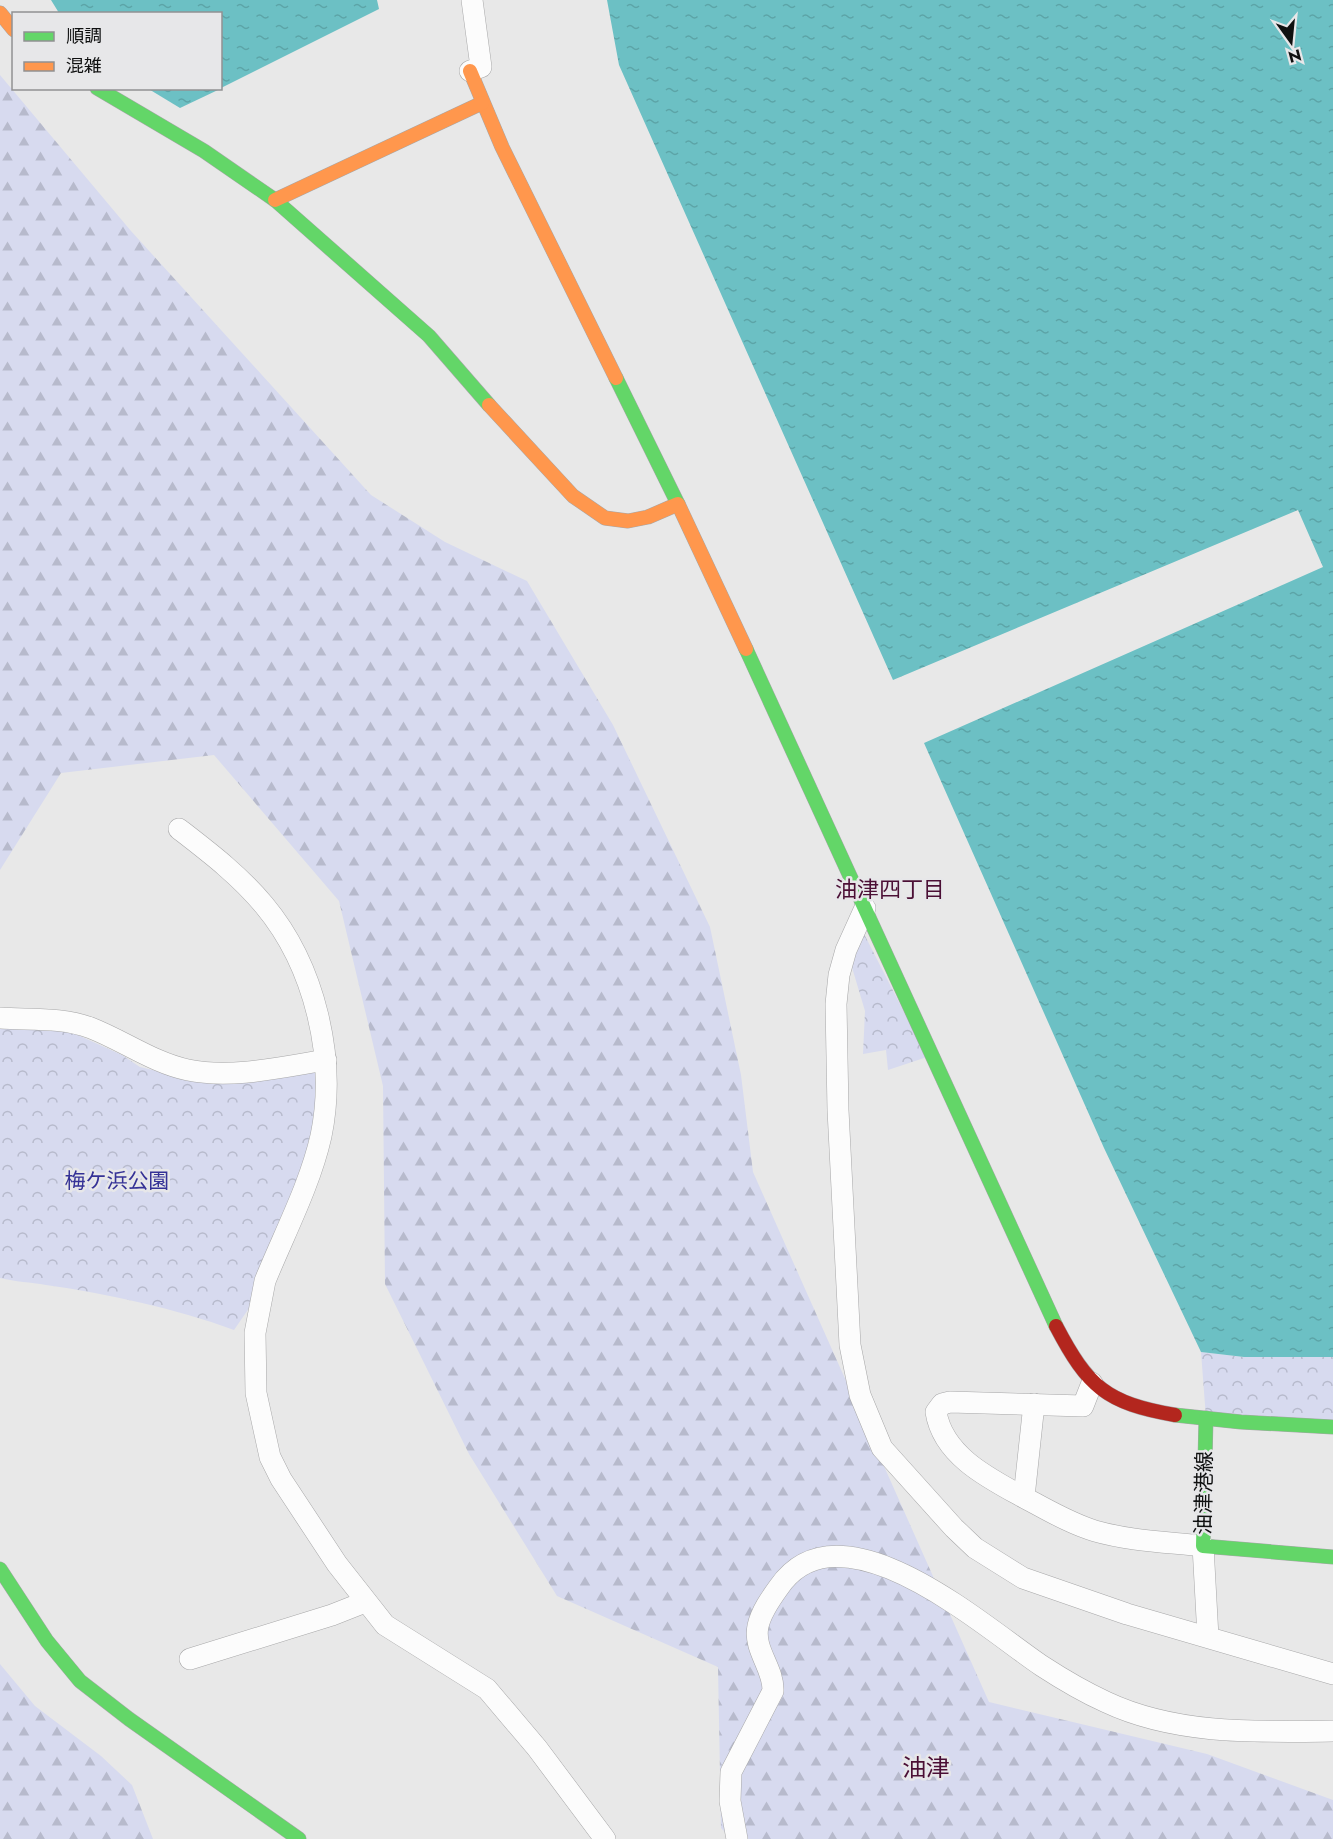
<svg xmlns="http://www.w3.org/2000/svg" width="1333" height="1839" font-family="Jost,'Noto Sans JP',sans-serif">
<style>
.forest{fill:url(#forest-firs)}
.park{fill:url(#park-crowns)}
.water{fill:url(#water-ripples)}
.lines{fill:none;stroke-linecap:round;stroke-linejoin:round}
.street-casing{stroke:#a7a7a8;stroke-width:22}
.fast-casing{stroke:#a7a7a8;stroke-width:15}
.slow-casing{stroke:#a7a7a8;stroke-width:15}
.jam-casing{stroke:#a7a7a8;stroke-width:15}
.street{stroke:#fcfcfc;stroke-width:21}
.fast{stroke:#63d668;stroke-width:14}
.slow{stroke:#ff974d;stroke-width:14}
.jam{stroke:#b3261e;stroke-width:14}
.labels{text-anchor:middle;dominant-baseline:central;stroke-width:5;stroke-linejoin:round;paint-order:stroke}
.park-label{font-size:21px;fill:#353296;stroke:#e7e7e9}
.street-label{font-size:21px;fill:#0f1010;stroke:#e7e7e9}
.neighbourhood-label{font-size:22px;fill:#4b0f35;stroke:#e7e7e9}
.quarter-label{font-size:24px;fill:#4b0f35;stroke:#e7e7e9}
</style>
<defs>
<pattern id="forest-firs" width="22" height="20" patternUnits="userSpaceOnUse" patternTransform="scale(1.5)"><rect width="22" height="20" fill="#d7daef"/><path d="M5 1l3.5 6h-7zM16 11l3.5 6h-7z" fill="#b7bacc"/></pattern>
<pattern id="park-crowns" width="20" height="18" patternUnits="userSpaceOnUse" patternTransform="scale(1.5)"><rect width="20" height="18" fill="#d7daef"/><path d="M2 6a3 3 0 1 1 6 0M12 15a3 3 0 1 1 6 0" fill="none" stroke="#b7bacc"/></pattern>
<pattern id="water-ripples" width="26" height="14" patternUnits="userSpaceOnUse" patternTransform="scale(1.5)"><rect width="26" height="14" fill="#6cc0c4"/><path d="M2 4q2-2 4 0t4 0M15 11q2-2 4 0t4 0" fill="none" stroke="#5ca4a7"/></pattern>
</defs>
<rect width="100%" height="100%" fill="#e8e8e8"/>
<!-- forest -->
<g class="forest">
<path d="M0 75 131 231 371 495 445 542 527 581 613 725 710 927 741 1075 753 1172 989 1702 1207 1754 1333 1800V1839H732L721 1828 718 1667 557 1596 469 1454 385 1284 383 1086 339 901 214 755 61 773 0 870Z"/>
<path d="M0 1664 35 1706 101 1756 132 1785 153 1839H0Z"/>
</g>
<!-- park -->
<g class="park">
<path d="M862 930 927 1057 888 1070 886 1050 863 1054 865 1011 848 954Z"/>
<path d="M0 1018 60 1027 122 1055 140 1067 211 1084 315 1071 321 1083 322 1127 254 1301 234 1330C174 1308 109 1294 46 1285 30 1282 16 1282 0 1278Z"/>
<path d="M1201 1352 1244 1357H1333V1427L1206 1418Z"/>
</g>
<!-- water -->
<g class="water">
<path d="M51 0H377L379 9 221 88 220 14 59 13Z"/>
<path d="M607 0H1333V1357H1244L1201 1352 1104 1148 924 743 1323 567 1298 510 893 680 619 65Z"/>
<path d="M147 88H220V89L180 108Z"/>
</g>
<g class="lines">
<!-- street casing -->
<g class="street-casing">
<g id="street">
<path d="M470 71 481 67 472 0"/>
<path d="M179 829C210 853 239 875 264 905 315 966 337 1059 321 1136 310 1185 284 1234 265 1281L255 1333 256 1393 270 1457 281 1479 337 1564 385 1625 487 1689 537 1748 605 1839"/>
<path d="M865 908 846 950 839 975 836 1004 838 1110 850 1345 860 1395 882 1448 954 1528 975 1548 1023 1578 1127 1614 1333 1674"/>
<path d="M0 1018C31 1020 62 1017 91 1028 124 1041 154 1063 188 1070 232 1079 282 1067 326 1060"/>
<path d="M1092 1383 1083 1406 950 1402 942 1404 936 1412C943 1456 990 1479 1025 1498 1048 1510 1069 1523 1095 1531 1130 1541 1167 1542 1203 1546L1208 1637"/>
<path d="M1024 1497 1034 1404"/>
<path d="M190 1659 332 1615 365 1602"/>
<path d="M737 1839 730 1801 731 1772 773 1691C774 1668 753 1650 758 1626 761 1612 771 1598 779 1587 841 1498 985 1628 1042 1666 1062 1679 1084 1692 1106 1702 1176 1735 1257 1732 1333 1731"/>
</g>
</g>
<!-- fast casing -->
<g class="fast-casing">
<g id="fast">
<path d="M97 88 204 151 275 200 429 336 489 405"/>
<path d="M616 378 678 504"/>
<path d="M746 649 1056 1326"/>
<path d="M1175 1415 1241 1422 1333 1427"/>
<path d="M1206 1418 1203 1546 1333 1557"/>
<path d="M0 1569 47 1641 80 1681 129 1719 299 1839"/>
</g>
</g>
<!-- slow casing -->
<g class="slow-casing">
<g id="slow">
<path d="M0 13 14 30"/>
<path d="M470 71 502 147 616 378"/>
<path d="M275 200 482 103"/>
<path d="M489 405 573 496 605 518 628 521 648 517 678 504 746 649"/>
</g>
</g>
<!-- jam casing -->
<g class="jam-casing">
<path id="jam" d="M1056 1326C1088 1387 1106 1403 1175 1415"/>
</g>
<!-- street -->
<use href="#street" class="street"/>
<!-- fast -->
<use href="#fast" class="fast"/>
<!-- slow -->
<use href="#slow" class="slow"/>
<!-- jam -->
<use href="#jam" class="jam"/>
</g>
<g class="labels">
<!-- park labels -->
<g class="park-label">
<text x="117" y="1181">梅ケ浜公園</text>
</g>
<!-- street labels -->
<g class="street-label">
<text transform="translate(1204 1493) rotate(-89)">油津港線</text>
</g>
<!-- neighbourhood labels -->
<g class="neighbourhood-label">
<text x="890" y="889">油津四丁目</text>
</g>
<!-- quarter labels -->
<g class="quarter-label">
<text x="926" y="1767">油津</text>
</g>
</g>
<!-- legend -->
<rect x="12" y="12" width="210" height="78" fill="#e7e7e9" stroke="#919192" stroke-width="1.5"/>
<rect x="24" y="32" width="30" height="9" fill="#63d668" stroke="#919192" stroke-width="1.5"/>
<text x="66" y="42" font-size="18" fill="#0f1010">順調</text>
<rect x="24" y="62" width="30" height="9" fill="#ff974d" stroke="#919192" stroke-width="1.5"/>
<text x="66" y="72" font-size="18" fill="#0f1010">混雑</text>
<!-- north arrow -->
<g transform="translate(1291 42) rotate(165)" stroke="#e7e7e9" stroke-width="4.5" paint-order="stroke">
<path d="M0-4.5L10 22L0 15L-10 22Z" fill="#0f1010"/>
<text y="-9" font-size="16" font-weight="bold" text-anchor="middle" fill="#0f1010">N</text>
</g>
</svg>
